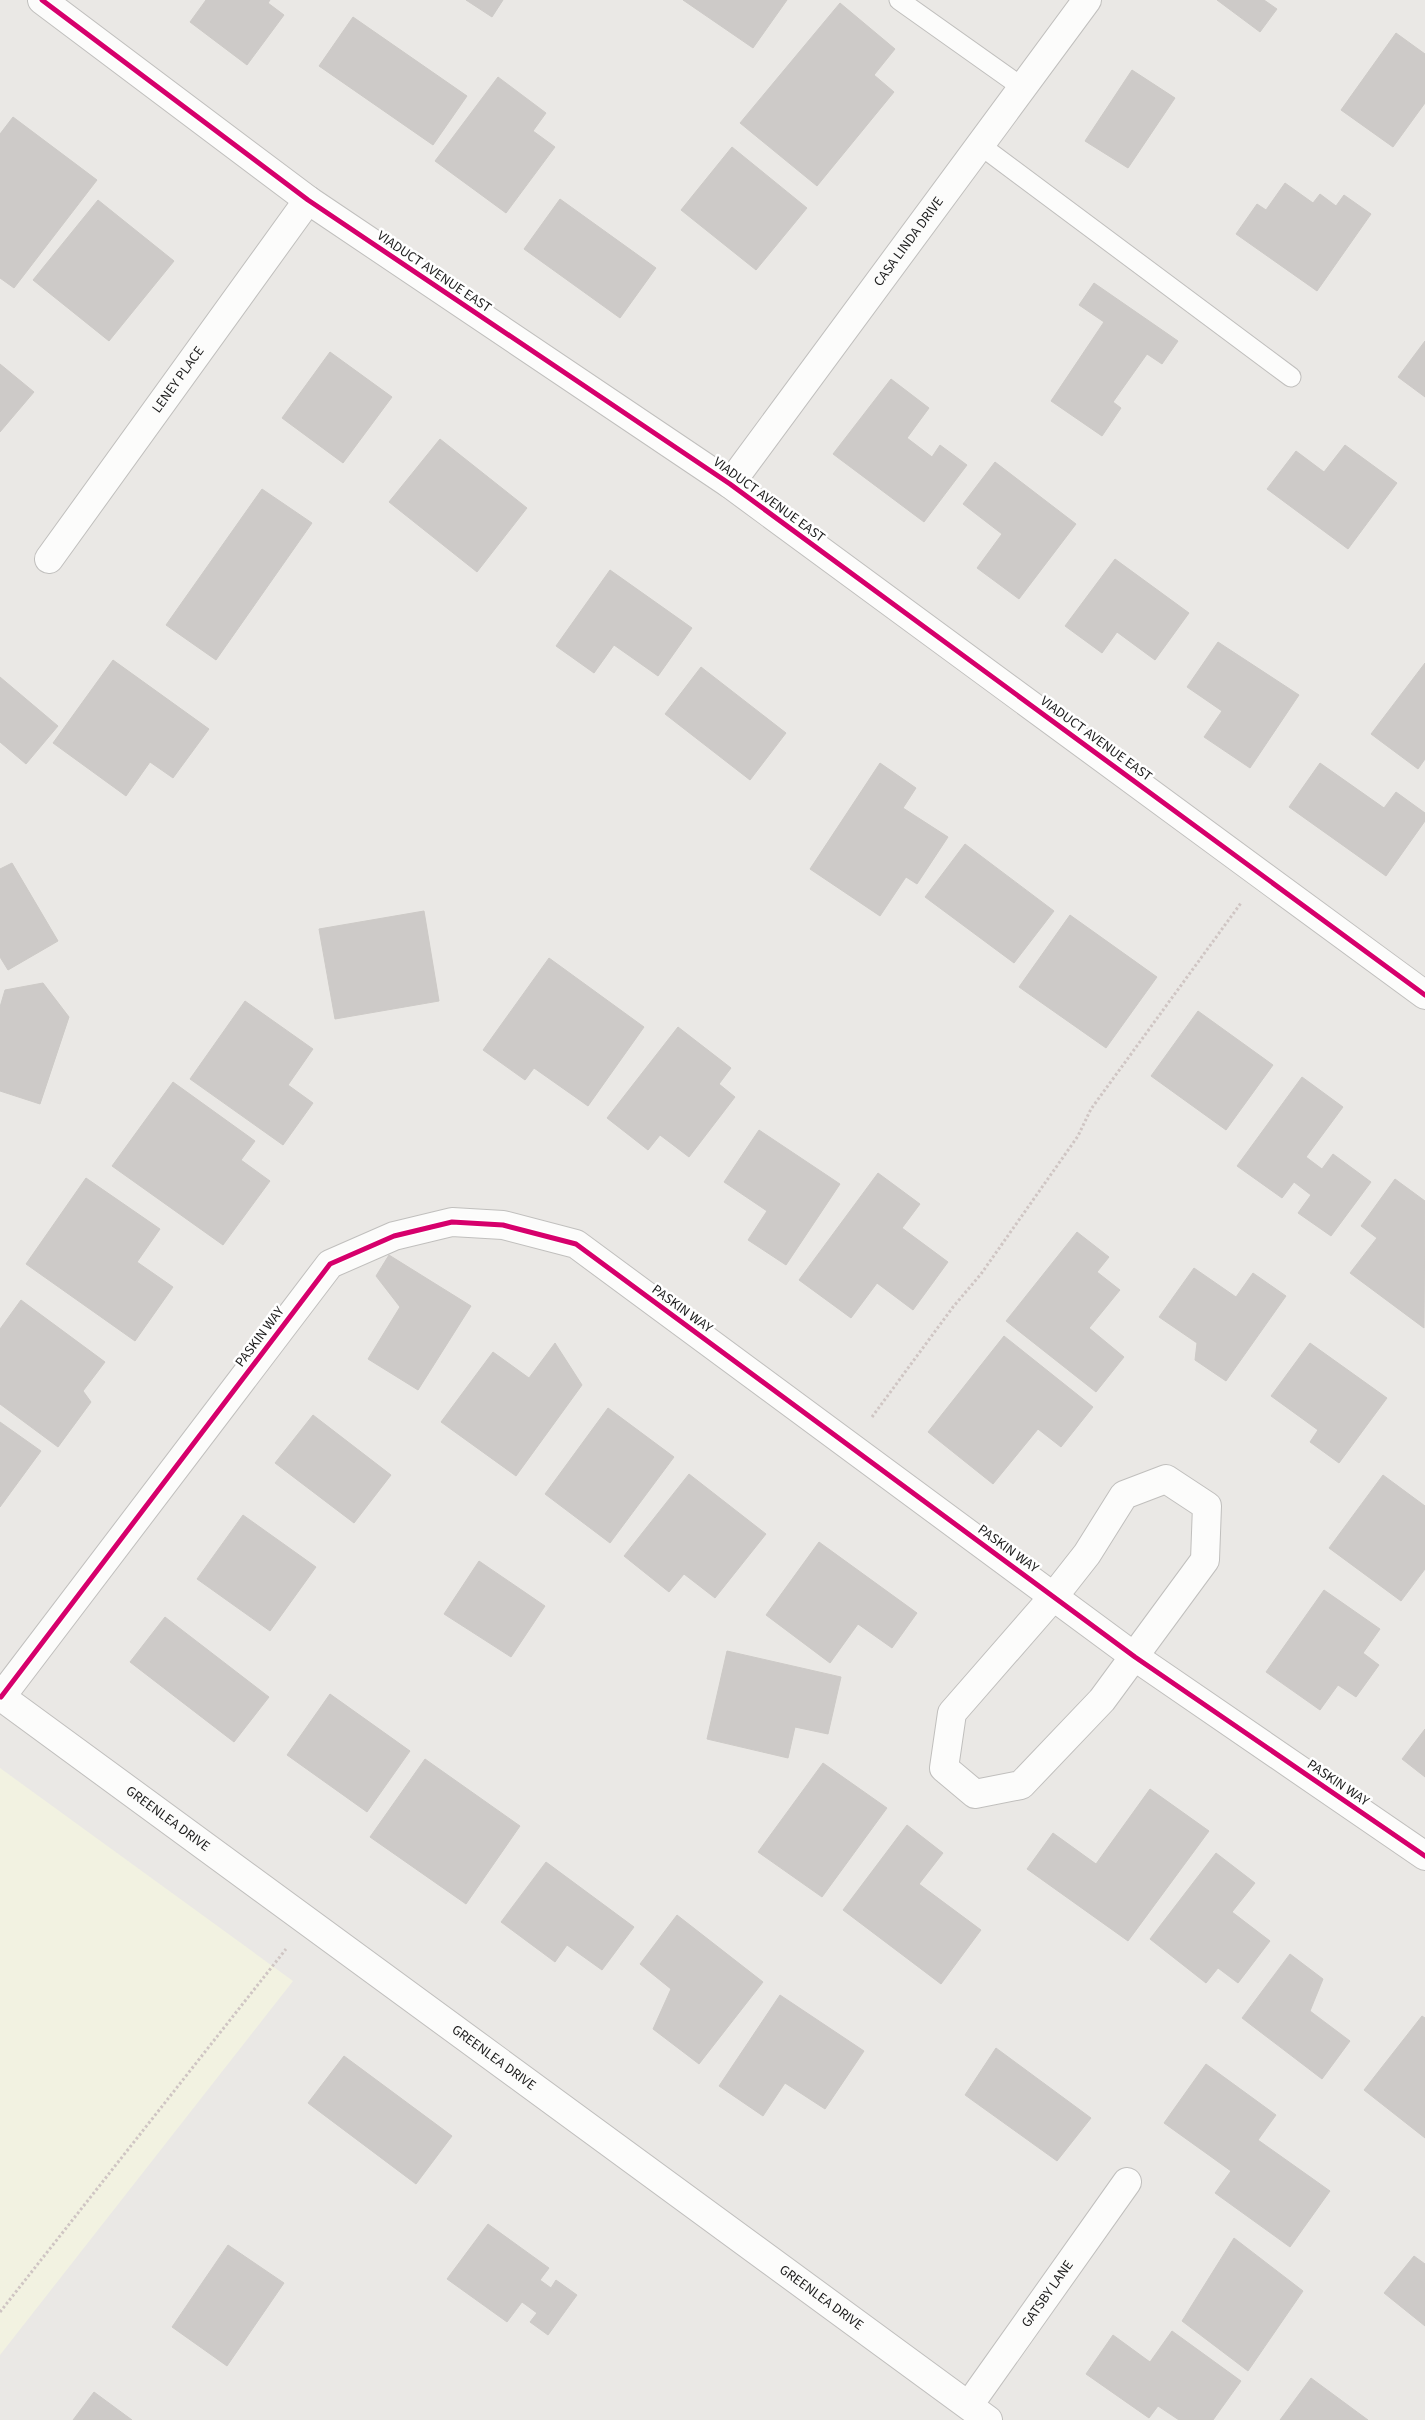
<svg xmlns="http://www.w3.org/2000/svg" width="1425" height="2420" font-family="'Source Sans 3',sans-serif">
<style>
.education{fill:#f2f2e1}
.building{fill:#cdcac8;stroke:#cdcac7}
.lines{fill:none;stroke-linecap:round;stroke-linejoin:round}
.service-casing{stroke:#c0bfbd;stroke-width:21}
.minor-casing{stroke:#c0bfbd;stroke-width:30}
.path{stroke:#cfc5c3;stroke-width:3;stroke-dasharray:2.5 2.5;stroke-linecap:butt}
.service{stroke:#fcfcfb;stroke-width:19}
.minor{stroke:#fcfcfb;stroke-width:28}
.cycleway-casing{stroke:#fff;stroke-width:8}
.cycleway{stroke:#d6006c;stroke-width:5}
.labels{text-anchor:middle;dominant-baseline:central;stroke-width:5;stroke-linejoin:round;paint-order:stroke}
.street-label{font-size:14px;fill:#1c1c1c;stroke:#fff}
</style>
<rect width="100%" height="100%" fill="#eae8e5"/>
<!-- education -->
<path class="education" d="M0 1768 293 1981 0 2355Z"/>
<!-- building -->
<g class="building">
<path d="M206 0H270L268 3 284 15 247 65 190 22Z"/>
<path d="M466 0H503L492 17Z"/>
<path d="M683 0H787L753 48Z"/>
<path d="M1217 0H1264L1277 9 1260 32Z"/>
<path d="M840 3 895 49 874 75 894 92 817 186 740 123Z"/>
<path d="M353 17 467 96 433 145 319 66Z"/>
<path d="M1396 33 1425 54V103L1393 147 1341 110Z"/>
<path d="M1132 70 1175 98 1128 168 1085 141Z"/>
<path d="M498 77 546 113 533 131 555 147 506 213 435 161Z"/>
<path d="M13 117 97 180 14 288 0 278V134Z"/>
<path d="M732 147 807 208 756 270 681 210Z"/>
<path d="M1285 183 1313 203 1320 194 1336 206 1344 195 1371 214 1317 291 1236 234 1257 204 1266 210Z"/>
<path d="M560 199 656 268 620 318 524 249Z"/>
<path d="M98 200 174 261 109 341 33 280Z"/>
<path d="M1094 283 1178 341 1162 364 1147 354 1113 402 1121 408 1102 436 1051 401 1104 322 1079 305Z"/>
<path d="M1425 341V397L1398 377Z"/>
<path d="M330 352 392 397 343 463 282 418Z"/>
<path d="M0 364 34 392 0 432Z"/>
<path d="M891 379 929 408 907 438 932 457 940 445 967 465 924 522 833 454Z"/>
<path d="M440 439 527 508 477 572 389 502Z"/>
<path d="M1345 445 1397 483 1348 549 1267 489 1296 451 1324 472Z"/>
<path d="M995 462 1076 524 1019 599 977 568 1002 534 963 504Z"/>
<path d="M262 489 312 523 216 660 166 625Z"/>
<path d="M1115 559 1189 613 1155 660 1117 632 1102 653 1065 626Z"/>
<path d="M610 570 692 628 658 676 614 645 594 673 556 646Z"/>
<path d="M1218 642 1299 695 1250 768 1204 737 1222 711 1187 687Z"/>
<path d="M113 660 209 729 173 778 150 762 126 796 53 743Z"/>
<path d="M1425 663V759L1418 769 1371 734Z"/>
<path d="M701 667 786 733 750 780 665 714Z"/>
<path d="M0 677 58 726 26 764 0 742Z"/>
<path d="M880 763 916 788 903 808 948 837 917 884 906 877 880 916 810 869Z"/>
<path d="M1320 763 1384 808 1396 792 1425 813V821L1386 876 1289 807Z"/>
<path d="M965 844 1054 911 1014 963 925 897Z"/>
<path d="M12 863 58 941 8 970 0 957V869Z"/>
<path d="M424 911 439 1001 335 1019 319 929Z"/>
<path d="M1070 915 1157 977 1106 1048 1019 987Z"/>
<path d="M549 958 644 1027 588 1106 534 1068 525 1080 483 1050Z"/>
<path d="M43 983 69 1017 40 1104 0 1091V1007L5 990Z"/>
<path d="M245 1001 313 1049 288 1085 313 1103 283 1145 190 1079Z"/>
<path d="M1198 1011 1273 1065 1226 1130 1151 1076Z"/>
<path d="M678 1027 731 1068 719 1084 735 1097 689 1157 660 1135 648 1150 607 1118Z"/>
<path d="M1302 1077 1343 1107 1306 1157 1322 1169 1333 1154 1371 1182 1331 1236 1298 1213 1311 1195 1294 1182 1282 1198 1237 1166Z"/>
<path d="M173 1082 255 1141 241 1160 270 1181 223 1245 112 1166Z"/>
<path d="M759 1130 840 1184 786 1265 748 1240 767 1211 724 1182Z"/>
<path d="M878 1173 920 1204 902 1228 948 1262 913 1310 877 1283 851 1318 799 1280Z"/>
<path d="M86 1178 160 1229 137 1262 173 1287 135 1341 26 1264Z"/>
<path d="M1395 1179 1425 1201 1424 1328 1350 1273 1377 1238 1361 1226Z"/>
<path d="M1077 1232 1109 1257 1097 1272 1120 1290 1089 1328 1124 1357 1096 1392 1006 1321Z"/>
<path d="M389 1255 471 1306 418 1390 368 1359 400 1307 376 1276Z"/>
<path d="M1194 1268 1236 1297 1253 1273 1286 1296 1226 1381 1195 1360 1197 1343 1159 1317Z"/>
<path d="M21 1300 105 1362 83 1391 91 1402 58 1447 0 1404V1329Z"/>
<path d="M1004 1336 1093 1407 1061 1447 1038 1429 993 1484 928 1432Z"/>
<path d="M555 1343 582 1385 516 1476 441 1422 493 1352 529 1378Z"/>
<path d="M1310 1343 1387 1398 1339 1463 1310 1442 1318 1430 1271 1396Z"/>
<path d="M608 1408 674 1457 610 1543 545 1494Z"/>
<path d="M313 1415 391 1475 354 1523 275 1463Z"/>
<path d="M0 1422 41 1451 0 1507Z"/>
<path d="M689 1474 766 1534 715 1598 684 1574 669 1592 624 1556Z"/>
<path d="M1383 1475 1425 1506V1569L1401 1601 1329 1548Z"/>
<path d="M243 1515 316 1567 270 1631 197 1579Z"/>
<path d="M819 1542 917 1613 892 1648 858 1624 830 1663 766 1615Z"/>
<path d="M479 1561 545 1606 511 1657 444 1614Z"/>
<path d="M1324 1590 1380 1629 1363 1653 1379 1665 1356 1697 1338 1685 1320 1710 1266 1672Z"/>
<path d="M165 1617 269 1697 234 1742 130 1662Z"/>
<path d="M727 1651 841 1677 828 1734 795 1727 788 1758 707 1739Z"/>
<path d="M330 1694 410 1751 367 1812 287 1755Z"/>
<path d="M1425 1729V1777L1402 1759Z"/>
<path d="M425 1759 520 1826 466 1904 370 1837Z"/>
<path d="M823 1763 887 1808 822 1897 758 1852Z"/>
<path d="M1150 1789 1209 1831 1128 1941 1027 1869 1053 1833 1096 1864Z"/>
<path d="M907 1825 943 1853 919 1884 981 1930 941 1984 843 1910Z"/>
<path d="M1216 1853 1255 1883 1232 1912 1270 1941 1238 1983 1218 1968 1206 1983 1150 1939Z"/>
<path d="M546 1862 634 1927 602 1970 567 1945 555 1962 501 1922Z"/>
<path d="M677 1915 763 1982 699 2064 653 2029 671 1989 640 1964Z"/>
<path d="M1290 1954 1323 1979 1310 2011 1350 2041 1322 2079 1242 2018Z"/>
<path d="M780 1995 864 2051 825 2109 785 2083 763 2116 719 2086Z"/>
<path d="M1422 2016 1425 2018V2138L1364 2090Z"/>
<path d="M996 2048 1091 2118 1057 2161 965 2095Z"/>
<path d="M344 2056 452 2136 416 2184 308 2103Z"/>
<path d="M1206 2064 1276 2115 1258 2140 1330 2191 1290 2247 1215 2193 1231 2171 1164 2123Z"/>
<path d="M488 2224 549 2268 540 2280 551 2288 556 2280 577 2295 548 2335 530 2322 537 2313 522 2302 507 2322 447 2279Z"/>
<path d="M1234 2238 1303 2291 1248 2371 1182 2321Z"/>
<path d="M228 2245 284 2283 227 2366 172 2327Z"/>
<path d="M1414 2256 1425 2264V2326L1384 2293Z"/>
<path d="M1172 2331 1241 2381 1213 2420H1179L1158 2406 1149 2418 1086 2374 1113 2335 1150 2362Z"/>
<path d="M1311 2378 1368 2420H1280Z"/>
<path d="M94 2392 132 2420H73Z"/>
</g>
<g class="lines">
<!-- service casing -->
<g class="service-casing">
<g id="service">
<path d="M899 0 1023 88"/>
<path d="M980 145 1291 377"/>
</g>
</g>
<!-- minor casing -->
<g class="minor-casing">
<g id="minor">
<path d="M42 0 308 200 730 484 1425 995"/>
<path id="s1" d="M730 484 1087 0"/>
<path id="s2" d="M49 559 308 200"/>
<path d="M1166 1479 1207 1506 1205 1560 1102 1700 1021 1785 975 1794 944 1768 952 1713 1054 1596 1087 1554 1124 1495Z"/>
<path id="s3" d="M0 1696 988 2420"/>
<path d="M1 1697 330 1264 394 1236 452 1222 503 1225 576 1244 1135 1657 1425 1856"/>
<path id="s4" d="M969 2405 1127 2182"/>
</g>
</g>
<!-- path -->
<g class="path">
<path d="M872 1417 953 1307 981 1274 1078 1136 1091 1109 1241 903"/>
<path d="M0 2312 286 1949"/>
</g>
<!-- service -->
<use href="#service" class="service"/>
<!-- minor -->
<use href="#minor" class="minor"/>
<!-- cycleway casing -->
<g class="cycleway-casing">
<g id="cycleway">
<path d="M42 0 308 200 730 484 1425 995"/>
<path d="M1 1697 330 1264 394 1236 452 1222 503 1225 576 1244 1135 1657 1425 1856"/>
</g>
</g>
<!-- cycleway -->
<use href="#cycleway" class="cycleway"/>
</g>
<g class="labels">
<!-- street labels -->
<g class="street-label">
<text stroke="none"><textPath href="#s1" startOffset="301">CASA LINDA DRIVE</textPath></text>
<text transform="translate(434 272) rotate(34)">VIADUCT AVENUE EAST</text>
<text stroke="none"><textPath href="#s2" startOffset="221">LENEY PLACE</textPath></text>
<text transform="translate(769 500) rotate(36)">VIADUCT AVENUE EAST</text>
<text transform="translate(1096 739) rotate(36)">VIADUCT AVENUE EAST</text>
<text transform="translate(682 1309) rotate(36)">PASKIN WAY</text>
<text transform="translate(260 1337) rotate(-53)">PASKIN WAY</text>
<text transform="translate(1008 1549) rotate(36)">PASKIN WAY</text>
<text transform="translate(1338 1783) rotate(34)">PASKIN WAY</text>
<text stroke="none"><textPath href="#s3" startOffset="208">GREENLEA DRIVE</textPath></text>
<text stroke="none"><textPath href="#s3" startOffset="612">GREENLEA DRIVE</textPath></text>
<text stroke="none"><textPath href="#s4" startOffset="136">GATSBY LANE</textPath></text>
<text stroke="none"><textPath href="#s3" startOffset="1018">GREENLEA DRIVE</textPath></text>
</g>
</g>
</svg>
